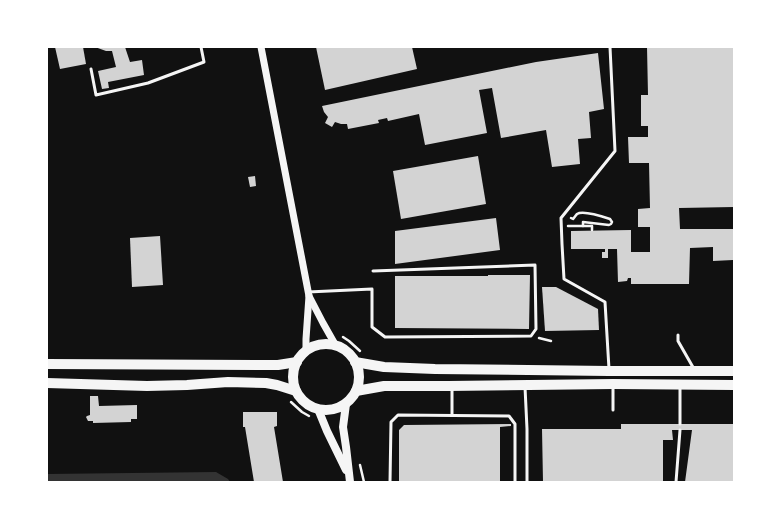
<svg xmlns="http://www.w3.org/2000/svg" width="781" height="529" font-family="Montserrat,sans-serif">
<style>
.water{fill:#333}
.building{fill:#d3d3d3}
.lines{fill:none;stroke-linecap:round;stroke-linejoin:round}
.path{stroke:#f5f5f5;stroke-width:2.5}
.service{stroke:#f5f5f5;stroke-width:3}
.tertiary{stroke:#f5f5f5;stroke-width:7}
.secondary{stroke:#f5f5f5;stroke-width:8}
.primary{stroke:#f5f5f5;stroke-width:10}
</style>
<rect width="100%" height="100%" fill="#111"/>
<!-- water -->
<path class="water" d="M216 472 228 479 230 482H47V474Z"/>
<!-- building -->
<g class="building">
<path d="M55 47H83L86 64 60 69Z"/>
<path d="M95 47H125L130 62 142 60 144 75 108 82 109 88 102 89 98 71 116 67 112 51H106Z"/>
<path d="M316 47H412L417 69 325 90Z"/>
<path d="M647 47H734V207L679 208 680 229H733V260L713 261V247L690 248 689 284H631V278H628L627 281 618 282 617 249H608V258H602V252H605V249H571V231L631 230V252H650V227H638V209L650 208 649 163H629L628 137H648V126H641V95H648Z"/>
<path d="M598 53 604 109 589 112 591 138 578 139 580 164 552 167 546 130 501 138 492 88 479 90 487 133 425 145 419 114 388 121 387 118 378 120 379 123 348 129 347 124H341L335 122 332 127 325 123 328 117 324 112 322 106 536 62Z"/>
<path d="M478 156 486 204 401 219 393 171Z"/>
<path d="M255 176 256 186 250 187 248 177Z"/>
<path d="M496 218 500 250 395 264V231Z"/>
<path d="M160 236 163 285 132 287 130 238Z"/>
<path d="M488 275H530L529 329 395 328V276H488Z"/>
<path d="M542 287H556L598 309 599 330 545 331Z"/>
<path d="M90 396H98L99 406 137 405V419H131V422L93 423V421H88L86 417 87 416 90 415Z"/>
<path d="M243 412H277V426L274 427 283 482H254L245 427H243Z"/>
<path d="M511 424V426L500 427V482H399V430L404 425Z"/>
<path d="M621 424H734V482H685L692 430H672L673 440H663V482H543L542 429H621Z"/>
</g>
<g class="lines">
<!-- path -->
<g class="path">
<path d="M571 218 573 219C574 218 576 215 577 214 583 210 604 217 610 219L612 222 611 224 609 225 583 222V226H592V230"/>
<path d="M568 226H583"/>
<path d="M343 337 349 341 360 351"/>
<path d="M539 338 551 341"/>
<path d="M291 402 302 412 309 416"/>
<path d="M360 465 364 482"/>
</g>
<!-- service -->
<g class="service">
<path d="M91 69 96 95 148 83 204 62 201 47"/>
<path d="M308 292 372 289V327L385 337 531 336 536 329 535 265 373 271"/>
<path d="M678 335V341L694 369"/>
<path d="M609 369 605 302 564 279 562 244 561 218 615 151 610 47"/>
<path d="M613 386V410"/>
<path d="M525 387 527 429V482"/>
<path d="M452 388V415"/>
<path d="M680 424V385"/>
<path d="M390 482 391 422 398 415 509 416 515 424V482"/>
<path d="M676 482 680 430"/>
</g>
<!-- tertiary -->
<g class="tertiary">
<path d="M261 47 309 296 323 323 336 346"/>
<path d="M306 351V339L309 296"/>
</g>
<!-- secondary -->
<g class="secondary">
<path d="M346 404 343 427 346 447 350 482"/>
<path d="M318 409 327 431 346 470"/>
</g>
<!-- primary -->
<g class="primary">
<circle cx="326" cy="377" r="33"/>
<path d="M355 362 384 367 435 369 609 371H734"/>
<path d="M47 364 266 365H278L297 362"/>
<path d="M47 383 147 386 187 385 228 382 266 383 277 385 296 391"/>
<path d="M356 391 384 386H448L613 384 734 385"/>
</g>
</g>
<!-- border -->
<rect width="781" height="529" fill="none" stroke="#ffffff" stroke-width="96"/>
</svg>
